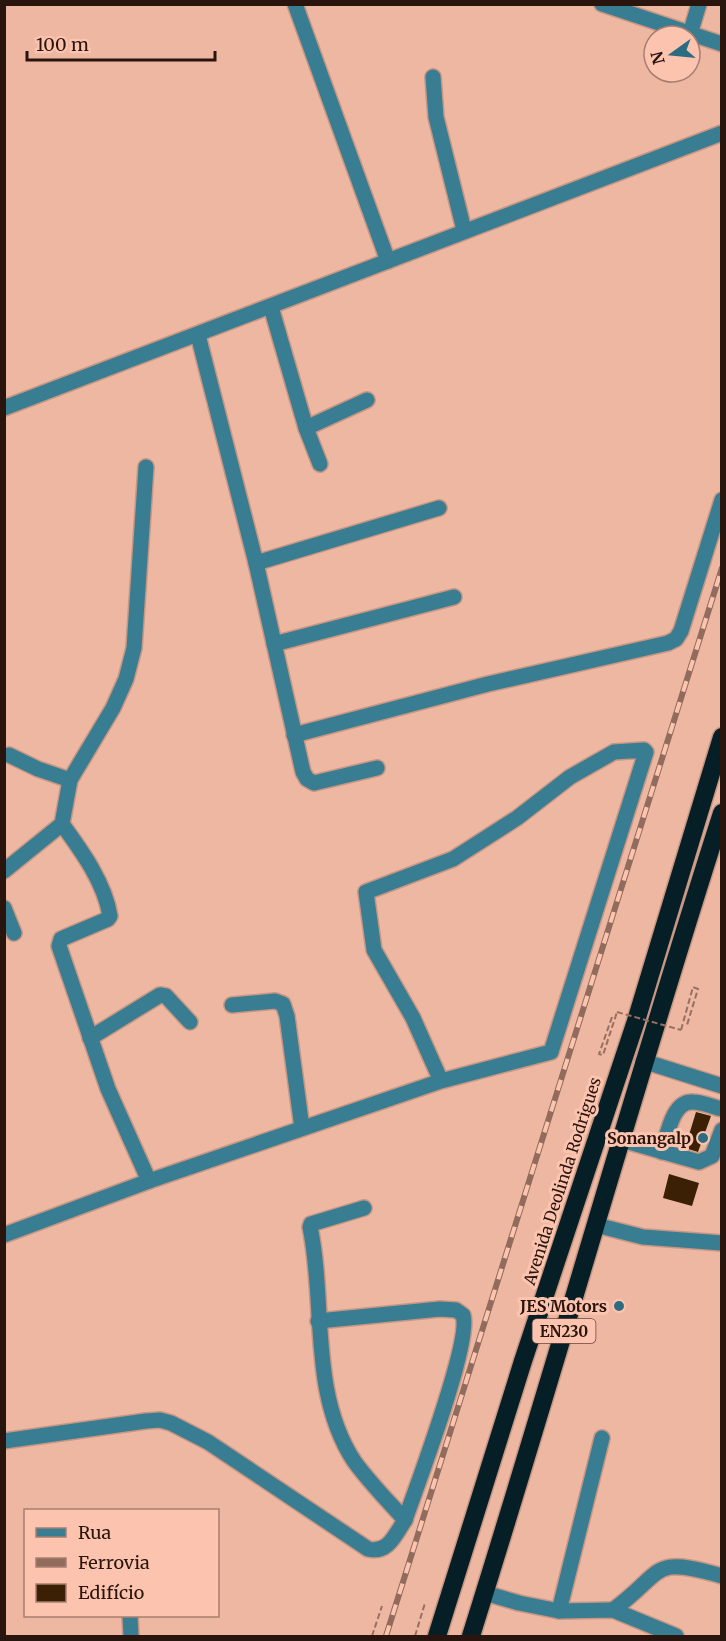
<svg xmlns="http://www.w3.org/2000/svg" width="726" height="1641" font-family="Merriweather,serif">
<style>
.building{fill:#3b2006}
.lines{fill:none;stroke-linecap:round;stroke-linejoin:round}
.minor-casing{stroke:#c79784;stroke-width:18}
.highway-casing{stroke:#c79784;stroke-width:21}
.path{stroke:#977061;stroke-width:2;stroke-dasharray:6 3;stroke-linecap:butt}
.minor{stroke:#397d92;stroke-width:15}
.highway{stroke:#061f26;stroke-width:18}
.rail-casing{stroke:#916b5c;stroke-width:6}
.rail{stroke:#fcc4af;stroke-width:4;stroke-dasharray:11;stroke-linecap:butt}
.path-bridge{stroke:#977061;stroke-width:2;stroke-dasharray:6 3;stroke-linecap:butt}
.poi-dot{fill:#2c6c80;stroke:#fcc4af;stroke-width:2}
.labels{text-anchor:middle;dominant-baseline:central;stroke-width:6;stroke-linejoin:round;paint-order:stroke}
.shield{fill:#fcc4af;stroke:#684a3e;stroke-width:1.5}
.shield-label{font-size:15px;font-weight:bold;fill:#29150e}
.poi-label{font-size:16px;font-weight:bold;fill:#29150e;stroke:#fcc4af;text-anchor:end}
.street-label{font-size:16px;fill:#29150e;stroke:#fcc4af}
</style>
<rect width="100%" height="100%" fill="#eeb7a2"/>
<!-- building -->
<g class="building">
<path d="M696 1112 711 1116 698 1152 685 1148Z"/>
<path d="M669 1174 699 1183 692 1206 663 1198Z"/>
</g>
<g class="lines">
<!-- minor casing -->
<g class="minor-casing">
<g id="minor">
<path d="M295 4 388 261"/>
<path d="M602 4 722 44"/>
<path d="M690 34 699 4"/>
<path d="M433 77 436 117 464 230"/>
<path d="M271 307 306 428 320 464"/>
<path d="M198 335 256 563 303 772 307 779 314 783 377 768"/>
<path d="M4 408 722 133"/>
<path d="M306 428 367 400"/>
<path d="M146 467 134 648 126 679 113 708 70 780 62 824C81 850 105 883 110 916L108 919 61 939 59 946 108 1089 149 1181"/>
<path d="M256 563 439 508"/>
<path d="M274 644 454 597"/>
<path d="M294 735 488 684 668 643 676 639 681 631 722 500"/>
<path d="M9 755 38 769 70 780"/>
<path d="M4 871 62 824"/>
<path d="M4 908 14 933"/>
<path d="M232 1005 275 1001 283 1004 287 1016 302 1128"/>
<path d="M90 1038 160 995 166 996 190 1022"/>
<path d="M643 1061 722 1086"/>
<path d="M622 1140 699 1162 712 1156 722 1130"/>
<path d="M662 1152C667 1137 672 1100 693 1102 702 1102 713 1107 722 1109"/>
<path d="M596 1225 643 1237 722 1243"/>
<path d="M4 1235 149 1181 441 1081 551 1052 646 752 644 750 614 752 570 777 517 818 453 859 366 892 374 950 413 1018 441 1081"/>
<path d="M318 1321 440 1309 456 1310 463 1315C472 1341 417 1485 405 1520"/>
<path d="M4 1441 146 1421 160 1420 171 1423 208 1442 368 1549C388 1554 395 1535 405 1520 388 1501 369 1482 354 1461 309 1392 326 1303 310 1227L311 1224 364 1208"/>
<path d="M485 1593 519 1603 559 1611 613 1610 676 1636"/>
<path d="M613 1610C666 1571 649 1555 722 1576"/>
<path d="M559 1611 602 1438"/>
<path d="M130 1616 131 1636"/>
</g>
</g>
<!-- highway casing -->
<g class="highway-casing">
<g id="highway">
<path d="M437 1636 523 1361 636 1021 722 737"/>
<path d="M471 1636C557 1363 634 1086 722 813"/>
</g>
</g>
<!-- path -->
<g class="path">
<path d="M612 1017 599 1054 603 1055 617 1012"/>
<path d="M681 1030 693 987 698 989 687 1025"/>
<path d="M372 1636 382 1606"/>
<path d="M415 1636 425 1603"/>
</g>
<!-- minor -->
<use href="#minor" class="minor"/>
<!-- highway -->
<use href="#highway" class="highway"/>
<!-- rail casing -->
<g class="rail-casing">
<path id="rail" d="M386 1636 722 568"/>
</g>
<!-- rail -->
<use href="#rail" class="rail"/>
<!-- path-bridge -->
<path class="path-bridge" d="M617 1012 681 1030"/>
</g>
<!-- markers -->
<g class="poi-dot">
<circle cx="703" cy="1138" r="6"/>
<circle cx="619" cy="1306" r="6"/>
</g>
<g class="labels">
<!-- shield labels -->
<rect class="shield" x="532.5" y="1319" width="63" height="24" rx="4.5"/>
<g class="shield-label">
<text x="564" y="1331">EN230</text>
</g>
<!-- poi labels -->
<g class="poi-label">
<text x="691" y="1138">Sonangalp</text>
<text x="607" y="1306">JES Motors</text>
</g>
<!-- street labels -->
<g class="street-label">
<text transform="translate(562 1181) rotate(-72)">Avenida Deolinda Rodrigues</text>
</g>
</g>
<!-- border -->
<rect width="726" height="1641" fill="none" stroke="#29150e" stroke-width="12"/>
<!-- legend -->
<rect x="24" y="1509" width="195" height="108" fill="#fcc4af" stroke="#a87e6f" stroke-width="1.5"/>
<rect x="36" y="1528" width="30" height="9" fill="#397d92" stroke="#a87e6f" stroke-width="1.5"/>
<text x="78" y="1539" font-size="18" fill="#29150e">Rua</text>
<rect x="36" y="1558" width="30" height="9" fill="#916b5c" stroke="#a87e6f" stroke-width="1.5"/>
<text x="78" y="1569" font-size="18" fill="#29150e">Ferrovia</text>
<rect x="36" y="1584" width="30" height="18" fill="#3b2006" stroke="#a87e6f" stroke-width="1.5"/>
<text x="78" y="1599" font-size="18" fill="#29150e">Edifício</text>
<!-- north arrow -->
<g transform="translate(672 54) rotate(255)"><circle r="28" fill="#fcc4af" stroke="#a87e6f" stroke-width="1.5"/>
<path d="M0-4.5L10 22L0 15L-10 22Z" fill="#2c6c80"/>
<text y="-9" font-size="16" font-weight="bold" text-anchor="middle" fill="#29150e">N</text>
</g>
<!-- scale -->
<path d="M27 51v9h188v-9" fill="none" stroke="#29150e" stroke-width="3"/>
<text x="36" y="51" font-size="18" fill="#29150e" stroke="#fcc4af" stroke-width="4.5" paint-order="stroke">100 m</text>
</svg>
